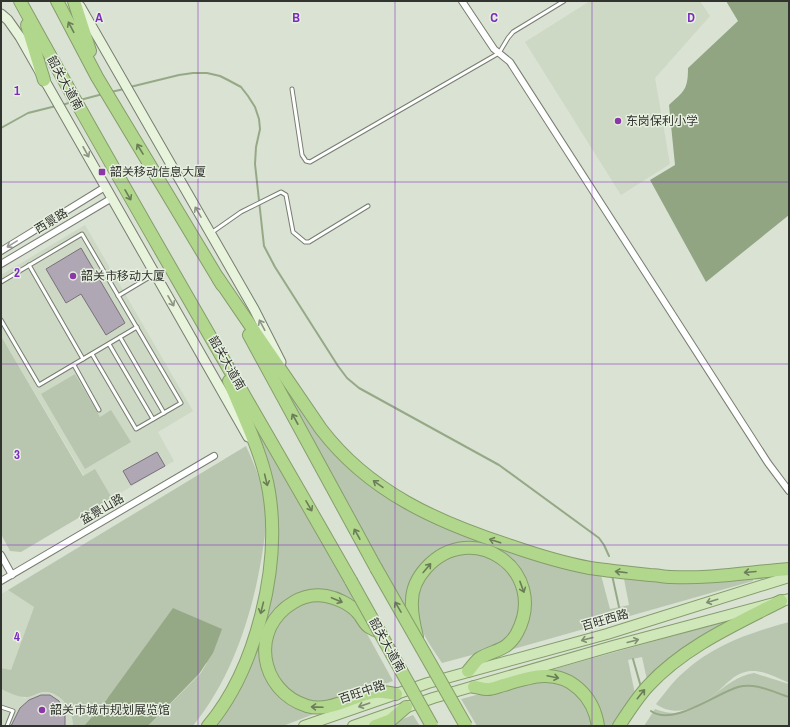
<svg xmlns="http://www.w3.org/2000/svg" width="790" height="727" font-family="'Archivo Narrow','Noto Sans SC',sans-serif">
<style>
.built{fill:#cdd9c4}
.green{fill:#b9c6af}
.forest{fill:#92a582}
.water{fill:#96a986}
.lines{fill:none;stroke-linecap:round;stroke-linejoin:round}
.stream{stroke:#96a986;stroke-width:2}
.building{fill:#b0a7b4;stroke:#79707c}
.lane-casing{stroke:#777e71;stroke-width:5}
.street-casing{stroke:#777e71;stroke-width:8}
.secondary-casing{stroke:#777e71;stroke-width:11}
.primary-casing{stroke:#849e6b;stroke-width:12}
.highway-casing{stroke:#849e6b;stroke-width:14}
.lane{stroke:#fff;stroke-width:3}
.street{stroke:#fff;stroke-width:6}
.secondary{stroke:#e8f3dc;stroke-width:9}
.primary{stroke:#d0e7ba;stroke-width:10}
.highway{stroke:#b1d78c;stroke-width:12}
.highway-bridge-casing{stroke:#849e6b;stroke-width:14;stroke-linecap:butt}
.highway-bridge{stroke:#b1d78c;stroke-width:12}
.oneway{stroke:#6b7d58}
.oneway2{stroke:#8c9485}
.oneway3{stroke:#989a96}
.oneway4{stroke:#808e74}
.grid{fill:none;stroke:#7b2cbf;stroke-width:1;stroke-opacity:0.55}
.poi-dot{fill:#8a38a7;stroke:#e7efe0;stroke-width:1.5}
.labels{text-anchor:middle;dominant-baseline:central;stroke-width:3;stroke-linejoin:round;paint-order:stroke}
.street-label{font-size:12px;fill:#31342e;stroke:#e7efe0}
.poi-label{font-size:12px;fill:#31342e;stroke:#e7efe0;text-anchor:start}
.grid-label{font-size:13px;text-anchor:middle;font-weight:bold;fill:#7b2cbf;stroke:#e7efe0;stroke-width:3;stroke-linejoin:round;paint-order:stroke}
</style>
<rect width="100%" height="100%" fill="#dae2d3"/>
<!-- built -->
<g class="built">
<path d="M590 1H700L710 16 655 78 670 164 621 195 525 42Z"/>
<path d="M85 225 193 411 158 432 174 461 112 498 95 470 84 476 1 336V275Z"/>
<path d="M8 590 34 607 11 670 1 668V594Z"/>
<path d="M1 689 25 698 44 692 56 695 62 700 70 711 72 716 73 726H1Z"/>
</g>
<!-- green -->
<g class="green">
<path d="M1 336 83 476 95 469 112 498 21 552 10 551 1 534Z"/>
<path d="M75 374 100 417 111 410 131 442 85 469 41 394Z"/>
<path d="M283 385 333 452 343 463 353 471 415 514 433 522 601 575 610 609 629 605 624 579 674 582 751 578 753 579V581L510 650V648L523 630 520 571 464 543 445 547 436 552 422 564 407 605H403L283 392Z"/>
<path d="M260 435 353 598 352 600 322 590 268 625 276 692 285 701 314 714 283 726H214L273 576 259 438Z"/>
<path d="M246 446C256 467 264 489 266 513 267 526 264 542 262 555 252 616 232 678 193 726H148L200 674 207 663 107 699 84 726H73C73 710 61 691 43 692 37 693 30 698 25 697 17 697 8 692 1 689V668L11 670 34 607 8 590Z"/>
<path d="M464 553 481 555 489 558 498 563 512 577 521 600 517 619 509 636 498 648 442 663C433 649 422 635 418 619 410 595 426 570 446 559 451 556 458 555 464 553Z"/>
<path d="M322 601 335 604 346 609 360 621 393 681 343 699 310 703 290 694 272 668 271 640 279 622 296 606 308 602Z"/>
<path d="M733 619 647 680 642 657 628 660 635 694 614 726H602L600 716 551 670Z"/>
<path d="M789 622V683C777 678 764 670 751 671 735 672 726 685 715 694 698 708 675 718 656 704 665 693 673 681 684 672 713 645 752 632 789 622Z"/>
<path d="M754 673 789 684V726H644L655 709C700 727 716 679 754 673Z"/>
<path d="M540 678C571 684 585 696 593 726H477L461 699Z"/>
<path d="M413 715 420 726H385Z"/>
</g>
<!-- forest -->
<path class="forest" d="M726 1H789V215L706 282 650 180 675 165 669 105C684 91 688 90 688 68L738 21Z"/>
<!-- water -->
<path class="water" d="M173 608 222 629 213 653 199 674 148 726H84L107 699Z"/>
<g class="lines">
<!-- stream -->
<g class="stream">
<path d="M130 87 179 75 193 73H207L220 76 228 80 241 87 248 96 255 107 259 119 260 129 256 147 255 164 264 246 275 267 338 366 347 378 359 388 499 465 599 538 604 545 609 556"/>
<path d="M111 92 124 89"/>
<path d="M80 100 103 94"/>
<path d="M62 105 72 102"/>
<path d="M1 128 28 113 56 106"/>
<path d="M612 575 619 607"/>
<path d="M633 659 641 687"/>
<path d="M651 711C672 727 715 694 738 687 755 682 773 692 789 697"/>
</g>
</g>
<!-- building -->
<g class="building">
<path d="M81 248 125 323 106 335 81 294 66 303 46 269Z"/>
<path d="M157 452 165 466 131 485 123 471Z"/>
<path d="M41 695H50L59 701 65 713V726H11L20 708 29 700Z"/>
</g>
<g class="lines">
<!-- lane casing -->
<g class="lane-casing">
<g id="lane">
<path d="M292 89 302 155 306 161 310 162 499 53 508 38 513 32 564 1"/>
<path d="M211 233 241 212 281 192 286 195 293 232 305 242H309L368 206"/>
<path d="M29 265 83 359"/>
<path d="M1 282 82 234 181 403 136 429 92 354"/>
<path d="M118 296 153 275"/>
<path d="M1 320 39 385 137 327"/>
<path d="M120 337 164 413"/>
<path d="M109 344 153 419"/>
<path d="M74 365 99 410"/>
<path d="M1 707 13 711 7 726"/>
</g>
</g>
<!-- street casing -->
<g class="street-casing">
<g id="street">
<path d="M462 1 494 49 510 62 768 463 789 491"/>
<path d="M1 251 105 187"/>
<path d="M1 264 112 198"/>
<path d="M1 555 12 575"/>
<path d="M1 581 214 456"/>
</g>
</g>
<!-- secondary casing -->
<g class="secondary-casing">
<g id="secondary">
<path d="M80 6 254 309 281 362"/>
<path d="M1 14 8 20 20 37 248 437"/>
</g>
</g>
<!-- primary casing -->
<g class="primary-casing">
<g id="primary">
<path d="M304 726 428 683 607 634 789 577"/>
<path d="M353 726 433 698 613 646 789 599"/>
</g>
</g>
<!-- highway casing -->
<g class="highway-casing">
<g id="highway">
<path d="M20 1C127 196 241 388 351 581"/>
<path d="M57 1 97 77 222 285"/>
<path d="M74 1 90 51"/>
<path d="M27 25 44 80"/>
<path d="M218 278 321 429C369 492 437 522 511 546 537 555 563 563 590 568 610 571 630 573 650 575 657 575 664 577 671 577 710 579 750 572 789 569"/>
<path d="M249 335 376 568"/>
<path d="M380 632C377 631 372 629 369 627 364 624 362 617 358 613 350 604 337 598 326 596 315 594 304 596 294 602 249 628 259 691 307 706 331 713 352 695 375 692 381 691 389 693 396 694"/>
<path d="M417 637C414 625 411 613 412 601 412 589 418 577 426 568 472 517 550 571 517 633 507 651 496 649 480 658 476 660 472 667 468 671"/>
<path d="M474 687C478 687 482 689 486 689 492 690 499 686 504 685 530 677 556 668 579 689 590 699 596 712 598 726"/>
<path d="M208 726C257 668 281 565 269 492 263 455 243 415 229 381"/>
<path d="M375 726 391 720 406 707"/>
<path d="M619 726C628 712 637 698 648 686 684 647 734 625 781 601"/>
</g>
</g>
<!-- lane -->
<use href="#lane" class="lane"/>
<!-- street -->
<use href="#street" class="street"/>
<!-- secondary -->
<use href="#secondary" class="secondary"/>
<!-- primary -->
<use href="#primary" class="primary"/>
<!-- highway -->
<use href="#highway" class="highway"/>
<!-- highway-bridge casing -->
<g class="highway-bridge-casing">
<g id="highway-bridge">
<path d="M376 568 466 726"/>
<path d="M351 581 432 726"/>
</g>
</g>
<!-- highway-bridge -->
<use href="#highway-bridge" class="highway-bridge"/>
</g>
<!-- one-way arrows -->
<defs><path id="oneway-shaft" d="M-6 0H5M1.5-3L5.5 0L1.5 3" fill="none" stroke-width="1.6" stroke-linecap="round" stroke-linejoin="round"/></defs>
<g class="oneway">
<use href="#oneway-shaft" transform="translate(71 27) rotate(-118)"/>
<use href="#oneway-shaft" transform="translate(140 149) rotate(-121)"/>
<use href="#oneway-shaft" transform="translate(128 195) rotate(60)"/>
<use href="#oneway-shaft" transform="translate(295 419) rotate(-119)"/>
<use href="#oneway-shaft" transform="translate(266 480) rotate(76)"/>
<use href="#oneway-shaft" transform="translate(378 484) rotate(-145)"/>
<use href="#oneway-shaft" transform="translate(309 506) rotate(60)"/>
<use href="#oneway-shaft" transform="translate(357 534) rotate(-119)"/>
<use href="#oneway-shaft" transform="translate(495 541) rotate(-162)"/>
<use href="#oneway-shaft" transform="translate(427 568) rotate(-50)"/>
<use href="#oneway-shaft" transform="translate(621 572) rotate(-173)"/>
<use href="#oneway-shaft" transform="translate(750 572) rotate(175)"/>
<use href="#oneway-shaft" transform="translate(522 587) rotate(70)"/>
<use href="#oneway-shaft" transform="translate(337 600) rotate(23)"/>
<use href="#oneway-shaft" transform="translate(398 607) rotate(-120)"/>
<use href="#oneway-shaft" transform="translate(262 608) rotate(104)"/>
<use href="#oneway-shaft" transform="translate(553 677) rotate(12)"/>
<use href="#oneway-shaft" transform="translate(641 694) rotate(-51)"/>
<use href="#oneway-shaft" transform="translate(317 707) rotate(-178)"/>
</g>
<g class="oneway2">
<use href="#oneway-shaft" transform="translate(86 152) rotate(61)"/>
<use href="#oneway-shaft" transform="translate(198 212) rotate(-120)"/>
<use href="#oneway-shaft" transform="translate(171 301) rotate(60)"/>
<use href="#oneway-shaft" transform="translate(262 325) rotate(-118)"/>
</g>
<use class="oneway3" href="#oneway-shaft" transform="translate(12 244) rotate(149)"/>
<g class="oneway4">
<use href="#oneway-shaft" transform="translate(712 601) rotate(163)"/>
<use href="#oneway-shaft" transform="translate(587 639) rotate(165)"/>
<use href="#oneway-shaft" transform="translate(633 641) rotate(-15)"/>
<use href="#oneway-shaft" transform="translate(364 705) rotate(161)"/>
</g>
<!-- grid -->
<path class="grid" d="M198 1V726M395 1V726M592 1V726M1 182H789M1 364H789M1 545H789"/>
<!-- markers -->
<g class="poi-dot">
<circle cx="618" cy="121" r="4"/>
<rect x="98" y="168" width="8" height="8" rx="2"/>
<circle cx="73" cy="276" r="4"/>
<circle cx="42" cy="710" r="4"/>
</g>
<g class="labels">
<!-- street labels -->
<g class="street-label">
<text transform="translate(65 83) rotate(61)">韶关大道南</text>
<text transform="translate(51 221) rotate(-31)">西景路</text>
<text transform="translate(227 363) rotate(60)">韶关大道南</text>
<text transform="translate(102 509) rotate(-30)">盆景山路</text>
<text transform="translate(605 620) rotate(-16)">百旺西路</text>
<text transform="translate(387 645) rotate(61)">韶关大道南</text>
<text transform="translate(362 692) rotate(-19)">百旺中路</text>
</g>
<!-- poi labels -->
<g class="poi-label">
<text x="626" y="121">东岗保利小学</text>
<text x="110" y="172">韶关移动信息大厦</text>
<text x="81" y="276">韶关市移动大厦</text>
<text x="50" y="710">韶关市城市规划展览馆</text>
</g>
</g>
<g class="grid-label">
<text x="99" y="22">A</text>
<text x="296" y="22">B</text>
<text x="494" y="22">C</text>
<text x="691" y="22">D</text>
<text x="17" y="95">1</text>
<text x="17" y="277">2</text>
<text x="17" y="459">3</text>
<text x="17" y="641">4</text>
</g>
<!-- border -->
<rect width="790" height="727" fill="none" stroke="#31342e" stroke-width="4"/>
</svg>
